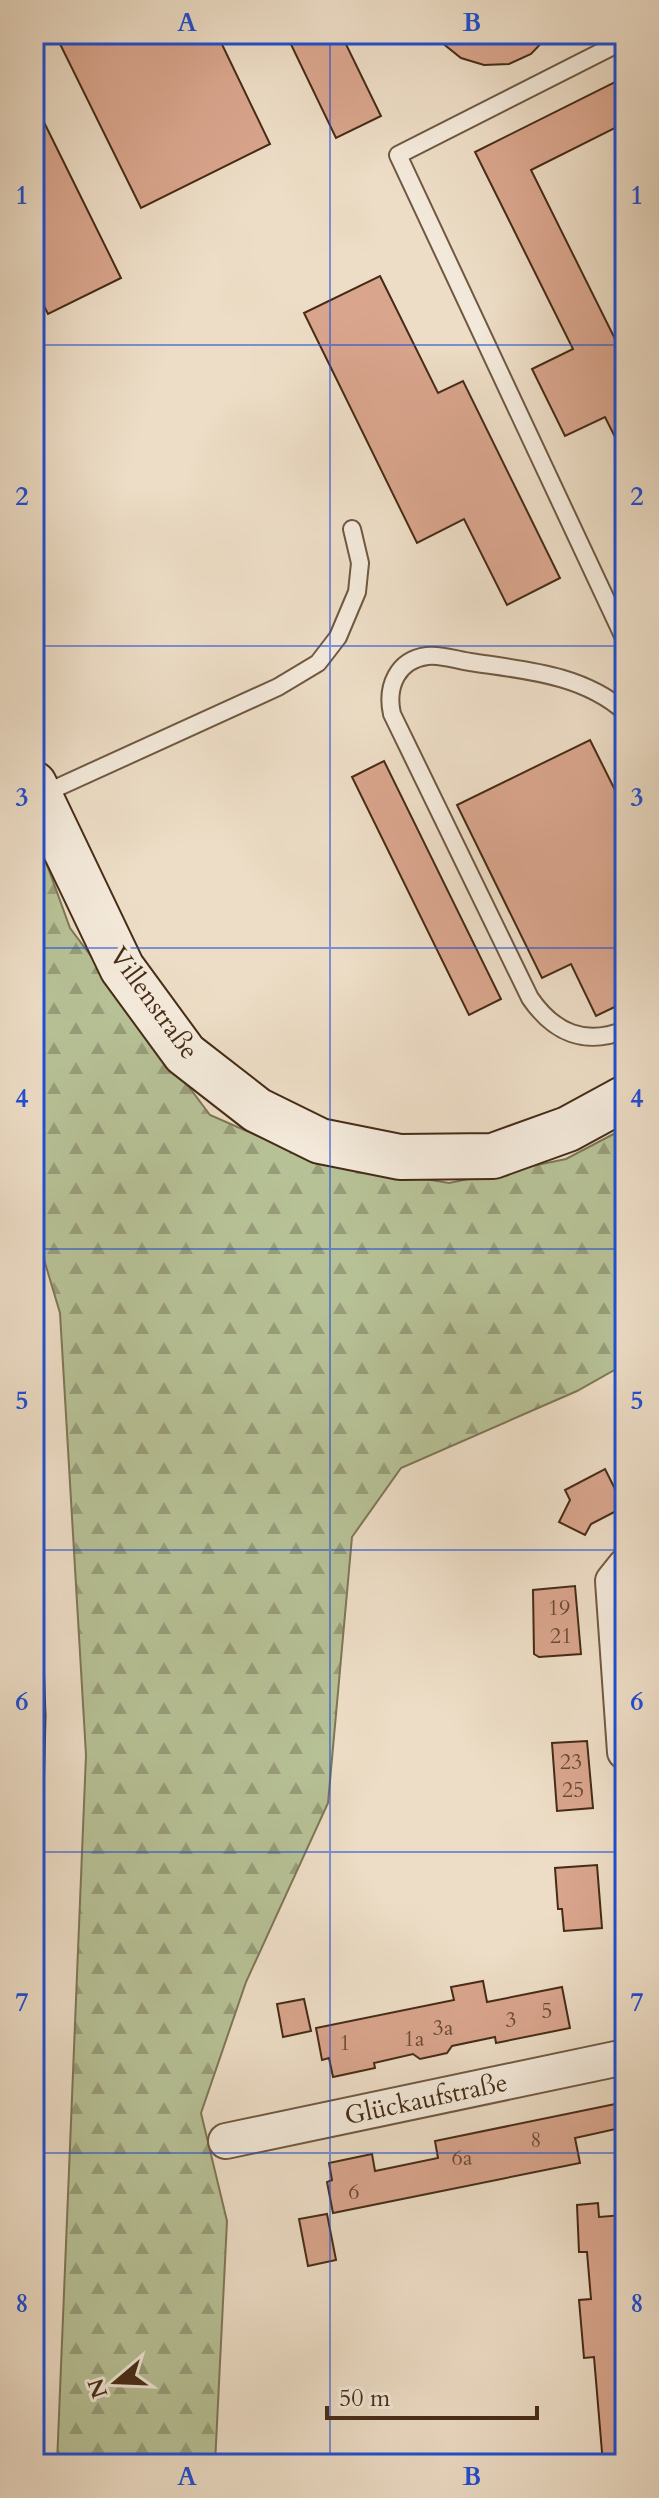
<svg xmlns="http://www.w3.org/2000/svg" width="659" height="2498" font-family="Cardo,serif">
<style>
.forest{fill:url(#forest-firs);stroke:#7e7656;stroke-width:2}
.building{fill:#d9a58d;stroke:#462c16;stroke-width:2}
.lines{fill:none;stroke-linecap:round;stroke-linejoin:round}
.lane-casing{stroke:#705842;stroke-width:20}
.street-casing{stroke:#705842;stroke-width:38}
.secondary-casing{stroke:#462c16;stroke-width:48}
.lane{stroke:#f3e9da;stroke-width:16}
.street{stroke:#f3e9da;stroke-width:34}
.secondary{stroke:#f3e9da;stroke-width:44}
.rail-casing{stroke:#462c16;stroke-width:9}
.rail{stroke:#f3e9da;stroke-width:6;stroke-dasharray:18;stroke-linecap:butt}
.grid{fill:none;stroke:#1d4ed8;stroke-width:2;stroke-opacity:0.55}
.labels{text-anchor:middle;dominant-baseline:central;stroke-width:8;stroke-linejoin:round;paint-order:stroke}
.number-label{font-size:22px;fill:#6b4a34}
.street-label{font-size:26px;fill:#462c16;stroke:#f3e9da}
.neatline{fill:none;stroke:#1d4ed8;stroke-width:3}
.grid-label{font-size:26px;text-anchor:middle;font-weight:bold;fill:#1d4ed8}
</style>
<defs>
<pattern id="forest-firs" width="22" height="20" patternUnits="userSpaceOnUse" patternTransform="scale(2)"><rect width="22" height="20" fill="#b7c196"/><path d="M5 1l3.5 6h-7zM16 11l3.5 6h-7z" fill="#979d79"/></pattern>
</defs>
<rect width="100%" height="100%" fill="#edddc6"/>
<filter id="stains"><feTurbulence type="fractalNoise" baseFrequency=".0025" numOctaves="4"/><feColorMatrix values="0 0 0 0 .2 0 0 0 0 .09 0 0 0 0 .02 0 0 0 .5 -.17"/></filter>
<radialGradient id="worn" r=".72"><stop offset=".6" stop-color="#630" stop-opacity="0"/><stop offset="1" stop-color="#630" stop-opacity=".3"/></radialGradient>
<!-- forest -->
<path class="forest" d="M34 829 70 928 210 1115 313 1160 449 1183 566 1159 625 1128V1364L577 1391 401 1468 352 1537 328 1803 246 1982 201 2113 227 2221 215 2464H57L86 1755 60 1313 34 1226Z"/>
<!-- building -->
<g class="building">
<path d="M80 34H217L270 144 141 208 60 44Z"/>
<path d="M286 34H341L381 116 336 138Z"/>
<path d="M431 34H550L531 54 509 64 484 65 461 58Z"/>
<path d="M625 77V123L531 170 625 359V457L605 417 565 436 532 369 573 349 475 152Z"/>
<path d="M34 102 121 278 48 314 34 286Z"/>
<path d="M380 276 438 393 463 381 560 578 507 605 464 519 417 543 304 313Z"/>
<path d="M590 740 625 810V1002L596 1016 571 964 542 978 457 805Z"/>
<path d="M384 761 501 999 469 1015 352 777Z"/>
<path d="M605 1469 624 1507 591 1524 585 1535 559 1522 570 1500 565 1490Z"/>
<path d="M575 1586 581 1654 539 1657 534 1654 533 1590Z"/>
<path d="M587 1741 593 1808 557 1811 552 1743Z"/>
<path d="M597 1865 602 1928 564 1931 562 1909H558L555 1868Z"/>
<path d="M483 1981 487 2002 562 1987 570 2028 496 2043 495 2037 452 2046 447 2053 420 2059 413 2054 374 2063 375 2068 333 2077 329 2058 322 2060 316 2028 454 2000 451 1987Z"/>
<path d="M304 1999 311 2031 283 2037 277 2004Z"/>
<path d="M625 2102V2127L575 2138 580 2163 333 2213 327 2182 332 2180 329 2163 372 2154 375 2171 438 2158 435 2141Z"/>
<path d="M598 2203 599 2217 623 2215 625 2464H603L594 2357 584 2358 579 2300 591 2299 587 2252H579L577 2205Z"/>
<path d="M327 2214 336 2260 308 2266 299 2219Z"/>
</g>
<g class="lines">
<!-- lane casing -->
<g class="lane-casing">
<g id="lane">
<path d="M625 40 398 155 625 640"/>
<path d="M625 712C583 674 523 670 470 662 457 660 440 654 427 656 397 660 386 687 392 714L530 998C554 1033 585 1046 625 1030"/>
<path d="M41 795 278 687 318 663 338 637 357 592 360 563 352 529"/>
</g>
</g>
<!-- street casing -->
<g class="street-casing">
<g id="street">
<path d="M625 1566 613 1581 625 1752"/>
<path d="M226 2141 625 2057"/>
</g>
</g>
<!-- secondary casing -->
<g class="secondary-casing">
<path id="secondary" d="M34 784 122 968 185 1054 257 1110 320 1141 400 1157 493 1156 568 1129 625 1098"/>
</g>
<!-- lane -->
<use href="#lane" class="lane"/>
<!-- street -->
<use href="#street" class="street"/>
<!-- secondary -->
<use href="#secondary" class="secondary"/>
<!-- rail casing -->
<g class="rail-casing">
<path id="rail" d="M34 1488 42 1716 34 2052"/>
</g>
<!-- rail -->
<use href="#rail" class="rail"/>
</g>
<!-- grid -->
<path class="grid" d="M330 34V2464M34 345H625M34 646H625M34 948H625M34 1249H625M34 1550H625M34 1852H625M34 2153H625"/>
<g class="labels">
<!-- number labels -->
<g class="number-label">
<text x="559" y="1608">19</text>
<text x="561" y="1636">21</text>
<text x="571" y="1762">23</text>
<text x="573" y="1790">25</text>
<text x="547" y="2011">5</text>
<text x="511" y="2020">3</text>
<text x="443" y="2028">3a</text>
<text x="414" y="2039">1a</text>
<text x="345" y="2043">1</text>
<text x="536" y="2140">8</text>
<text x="462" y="2158">6a</text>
<text x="354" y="2192">6</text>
</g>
<!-- street labels -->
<g class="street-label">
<text transform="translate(154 1003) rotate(54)">Villenstraße</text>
<text transform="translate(426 2099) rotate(-12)">Glückaufstraße</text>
</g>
</g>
<!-- margin -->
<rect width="659" height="2498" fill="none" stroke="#edddc6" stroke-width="88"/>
<!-- north arrow -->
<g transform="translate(116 2382) rotate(251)" stroke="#f3e9da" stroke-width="6" paint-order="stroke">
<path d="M0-6L14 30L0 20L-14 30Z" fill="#462c16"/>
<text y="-12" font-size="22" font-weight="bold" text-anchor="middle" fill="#462c16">N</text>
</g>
<!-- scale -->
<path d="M327 2406v12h210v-12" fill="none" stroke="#462c16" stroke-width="4"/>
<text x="339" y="2406" font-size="24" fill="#462c16" stroke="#f3e9da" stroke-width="6" paint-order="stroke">50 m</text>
<rect x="44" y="44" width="571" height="2410" class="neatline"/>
<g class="grid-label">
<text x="187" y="31">A</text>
<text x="472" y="31">B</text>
<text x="22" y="204">1</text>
<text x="637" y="204">1</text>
<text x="22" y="505">2</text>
<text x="637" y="505">2</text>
<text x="22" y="806">3</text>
<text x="637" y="806">3</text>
<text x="22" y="1107">4</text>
<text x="637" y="1107">4</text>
<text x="22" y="1409">5</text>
<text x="637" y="1409">5</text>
<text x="22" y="1710">6</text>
<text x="637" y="1710">6</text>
<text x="22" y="2011">7</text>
<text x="637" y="2011">7</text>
<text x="22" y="2312">8</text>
<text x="637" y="2312">8</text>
<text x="187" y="2485">A</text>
<text x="472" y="2485">B</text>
</g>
<rect width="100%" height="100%" filter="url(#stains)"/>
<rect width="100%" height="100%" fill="url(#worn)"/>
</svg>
